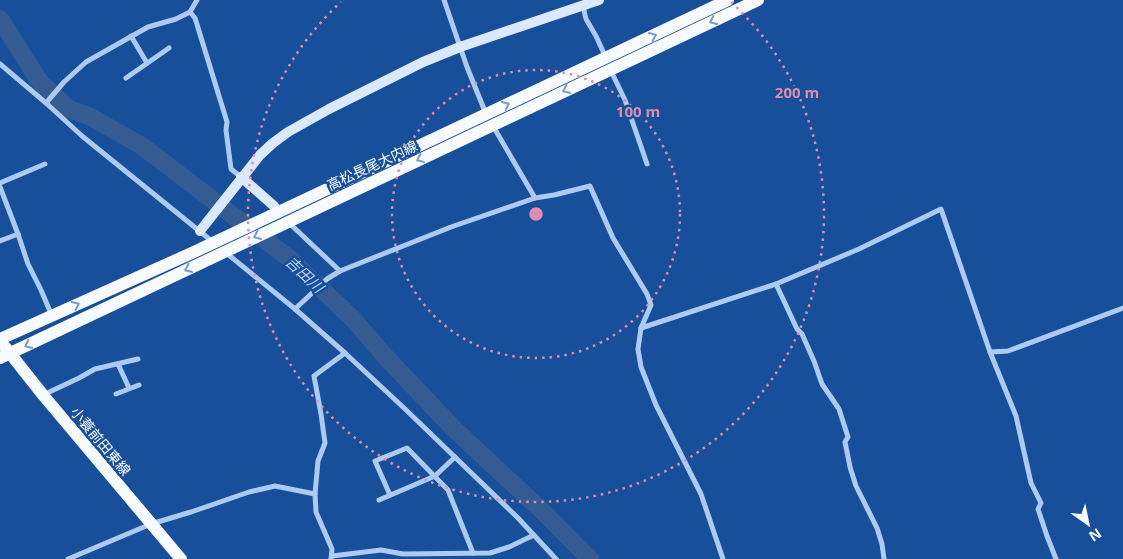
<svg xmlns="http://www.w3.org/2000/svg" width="1123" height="559" font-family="'Open Sans','Noto Sans JP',sans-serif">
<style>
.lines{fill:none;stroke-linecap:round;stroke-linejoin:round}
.river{stroke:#345c93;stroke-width:18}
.street{stroke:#adcbf2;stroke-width:5}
.secondary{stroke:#dbe9fc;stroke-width:10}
.primary{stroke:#f7faff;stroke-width:12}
.oneway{stroke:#7c9cc7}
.ring{fill:none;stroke:#e08cad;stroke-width:2.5;stroke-dasharray:2.5 5}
.labels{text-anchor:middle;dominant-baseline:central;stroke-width:5;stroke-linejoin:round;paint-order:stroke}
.street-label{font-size:14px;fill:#fff;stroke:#174f9a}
.water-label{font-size:15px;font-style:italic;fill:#b9d5f8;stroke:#174f9a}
.centre{fill:#e08cad;stroke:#174f9a;stroke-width:2.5}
.ring-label{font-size:15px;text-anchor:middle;font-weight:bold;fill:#e08cad;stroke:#174f9a;stroke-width:5;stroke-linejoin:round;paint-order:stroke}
</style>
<rect width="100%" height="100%" fill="#174f9a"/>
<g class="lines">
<!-- river -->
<path class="river" d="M0 19 40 82 69 109 89 116 142 146 290 259 353 319 383 354 454 429 540 509 590 559"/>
<!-- street -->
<g class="street">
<path d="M444 0 467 67 486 114"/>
<path d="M583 6 586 19 596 36 606 58"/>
<path d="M190 12 195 18 227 122 226 130 231 169 241 177"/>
<path d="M131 36 147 63"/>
<path d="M0 64 46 103 82 136 213 242"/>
<path d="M611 71 625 100 647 164"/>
<path d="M126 78 169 48"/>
<path d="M46 103 64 82 86 62 148 27 176 19 190 12 197 0"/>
<path d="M493 126 535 198"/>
<path d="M0 183 45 164"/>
<path d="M0 187 18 234 28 264 41 290 52 316"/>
<path d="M288 222 340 271"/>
<path d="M0 241 18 234"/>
<path d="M225 252 295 309 345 353 404 408 518 518 556 559"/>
<path d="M776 284 797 329 802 334 814 361 822 384 839 409 848 437 845 442 850 467 856 486 877 528 882 544 884 559"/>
<path d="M295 309 327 279 340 271 451 227 535 198 554 195 590 186 613 238 647 294 651 305 641 328 638 349 641 367 656 405 701 494 723 559"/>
<path d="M641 328 776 284 859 249 941 209 990 352 1016 416 1031 483 1041 503 1038 509 1047 536 1056 559"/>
<path d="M990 352 1008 351 1123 308"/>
<path d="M118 364 129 388"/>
<path d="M116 394 139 385"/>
<path d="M43 395 79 378 95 369 138 359"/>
<path d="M390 495 375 461 407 448 448 490 473 553"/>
<path d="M379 500 435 476 455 457"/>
<path d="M332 556 381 550 403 554 490 553 509 547 534 535"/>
<path d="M68 559 151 524 191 512 249 492 275 486 315 494"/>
<path d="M331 559 332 549 316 512 315 494 318 461 325 443 321 414 314 376 345 353"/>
</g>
<!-- secondary -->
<g class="secondary">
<path d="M241 177 274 206 278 212"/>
<path d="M200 231 260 155 273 143 288 132 329 109 423 62 460 47 599 0"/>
</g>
<!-- primary -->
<g class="primary">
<path d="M0 339 194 252 728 0"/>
<path d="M5 347 43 395 181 559"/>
<path d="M0 358 758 0"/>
</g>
</g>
<!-- one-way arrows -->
<defs><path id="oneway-chevron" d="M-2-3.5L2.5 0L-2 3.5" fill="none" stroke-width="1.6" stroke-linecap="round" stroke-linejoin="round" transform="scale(1.25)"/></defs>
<g class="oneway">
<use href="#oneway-chevron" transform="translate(713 21) rotate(155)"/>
<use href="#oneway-chevron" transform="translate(653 36) rotate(-25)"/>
<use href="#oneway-chevron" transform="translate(566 90) rotate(155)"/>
<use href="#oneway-chevron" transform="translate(506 105) rotate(-25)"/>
<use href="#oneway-chevron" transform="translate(420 159) rotate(155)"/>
<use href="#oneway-chevron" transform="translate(257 236) rotate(155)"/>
<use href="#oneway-chevron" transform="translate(188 269) rotate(155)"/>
<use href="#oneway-chevron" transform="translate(76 305) rotate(-24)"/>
<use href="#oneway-chevron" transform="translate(28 345) rotate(155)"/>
</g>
<!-- distance rings -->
<g class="ring">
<circle cx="536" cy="214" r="144"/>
<path d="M731 2A288 288 0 1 1 341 2"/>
</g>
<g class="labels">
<!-- street labels -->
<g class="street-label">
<text transform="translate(372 165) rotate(-25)">高松長尾大内線</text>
<text transform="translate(101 441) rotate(50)">小蓑前田東線</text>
</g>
<!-- water labels -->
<g class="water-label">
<text transform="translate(305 274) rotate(43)">吉田川</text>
</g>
</g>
<circle cx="536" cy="214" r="8" class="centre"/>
<g class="ring-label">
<text x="797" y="98">200 m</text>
<text x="638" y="117">100 m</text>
</g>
<!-- north arrow -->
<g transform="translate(1088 524) rotate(147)" stroke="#174f9a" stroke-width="4" paint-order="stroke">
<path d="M0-4L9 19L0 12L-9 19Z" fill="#ffffff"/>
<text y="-8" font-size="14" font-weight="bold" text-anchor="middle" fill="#ffffff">N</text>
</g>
</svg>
